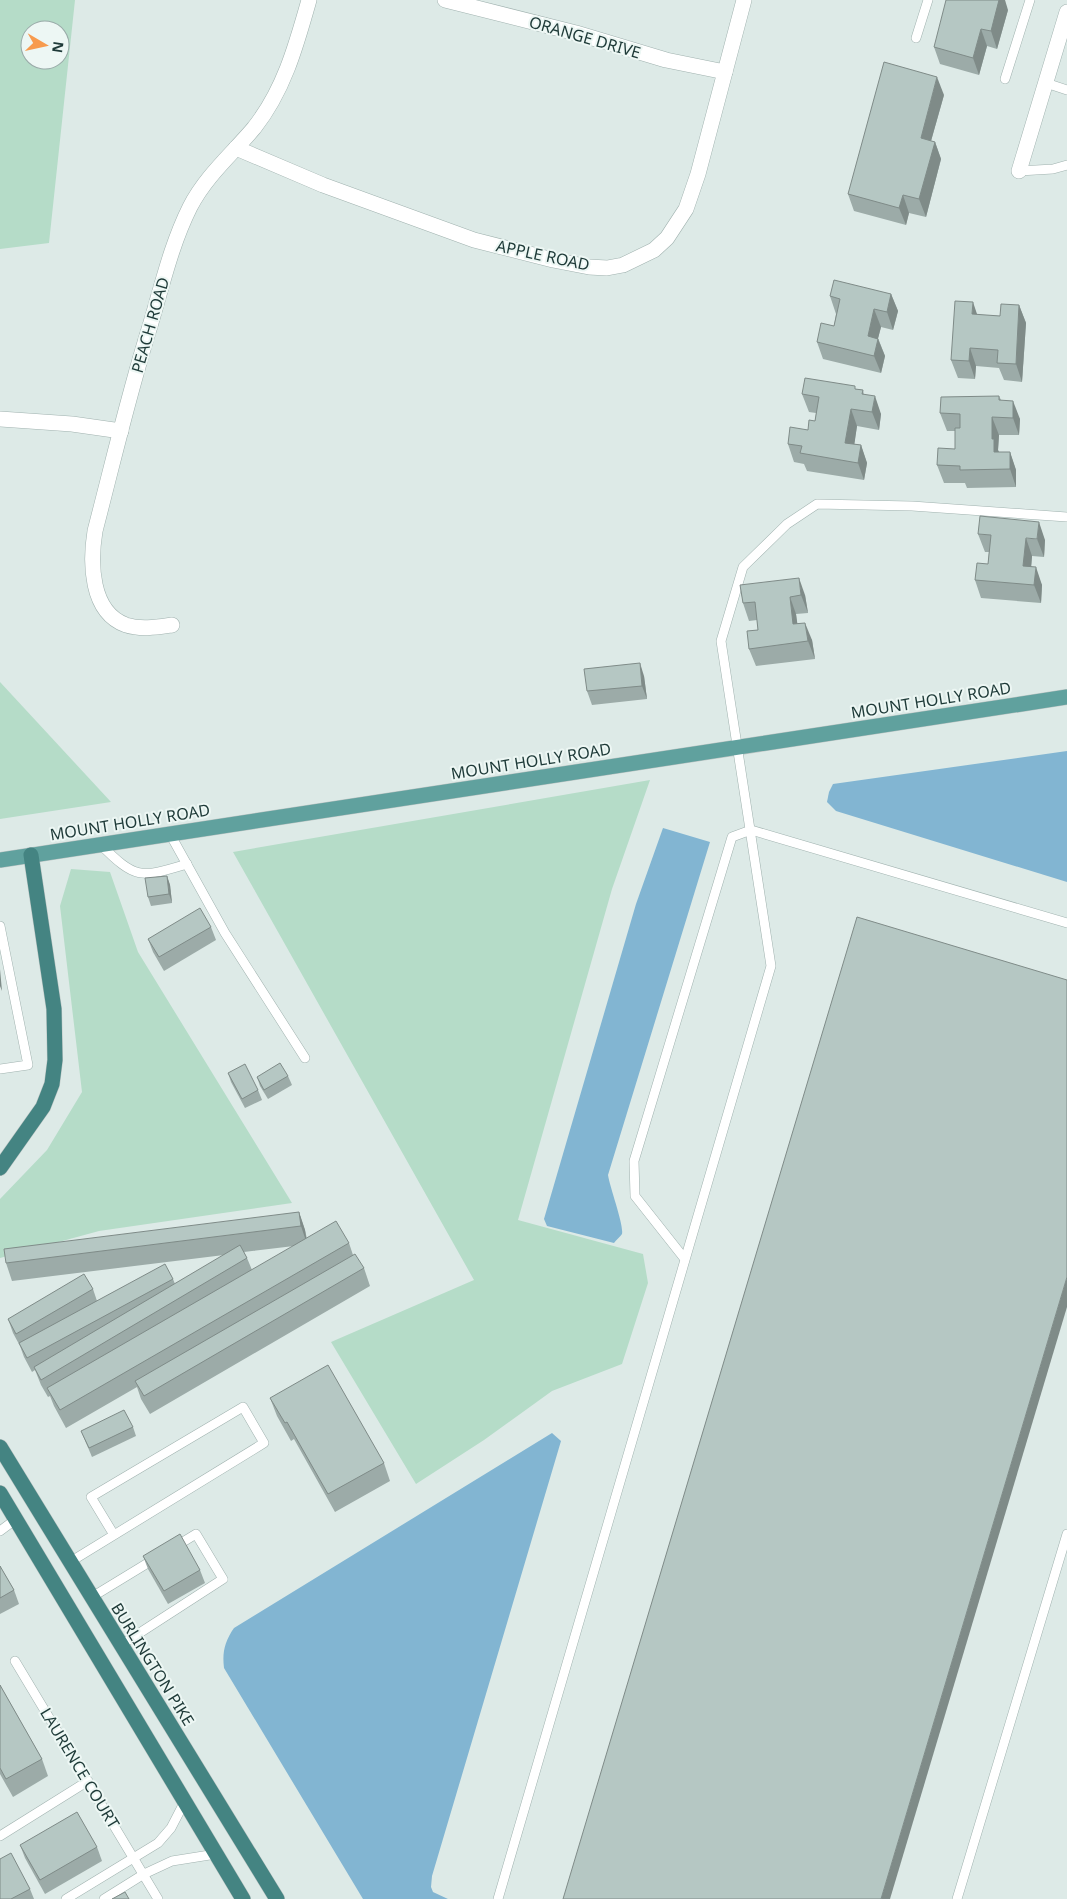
<svg xmlns="http://www.w3.org/2000/svg" width="1067" height="1899" font-family="'Noto Sans',sans-serif">
<style>
.green{fill:#b5dcc8;fill-rule:evenodd}
.water{fill:#82b5d2}
.lines{fill:none;stroke-linecap:round;stroke-linejoin:round}
.service-casing{stroke:#a0b2af;stroke-width:10}
.minor-casing{stroke:#a0b2af;stroke-width:16}
.primary-casing{stroke:#bcc4c3;stroke-width:16}
.trunk-casing{stroke:#bcc4c3;stroke-width:16}
.service{stroke:#fff;stroke-width:9}
.minor{stroke:#fff;stroke-width:15}
.primary{stroke:#60a19e;stroke-width:15}
.trunk{stroke:#448482;stroke-width:15}
.wall{fill:#9caba8;fill-rule:evenodd}
.shaded-wall{fill:#7f8b88}
.building{fill:#b5c7c3;stroke:#7f8b88}
.labels{text-anchor:middle;dominant-baseline:central;stroke-width:4;stroke-linejoin:round;paint-order:stroke}
.street-label{font-size:16px;fill:#1e3a38;stroke:#edf7f4}
</style>
<rect width="100%" height="100%" fill="#ddeae7"/>
<!-- green -->
<g class="green">
<path d="M0 0H75L49 243 0 249ZM30 30H60V60H30Z"/>
<path d="M0 682 111 802 0 819Z"/>
<path d="M650 780 612 889 518 1220 643 1254 648 1283 622 1364 552 1391 484 1440 416 1484 331 1342 474 1280 233 852Z"/>
<path d="M71 869 110 872 138 952 292 1203 99 1231 0 1258V1199L47 1150 82 1092 60 906Z"/>
</g>
<!-- water -->
<g class="water">
<path d="M1067 751V882L836 811 827 802 829 792 833 784Z"/>
<path d="M663 828 710 842 608 1175C610 1188 624 1225 622 1234 620 1237 616 1240 614 1243L547 1226 544 1219 636 904Z"/>
<path d="M552 1433 561 1441 432 1876 431 1887 433 1892 448 1899H363L224 1668C222 1652 225 1641 234 1628Z"/>
</g>
<g class="lines">
<!-- service casing -->
<g class="service-casing">
<g id="service">
<path d="M916 38 928 0"/>
<path d="M1005 79 1030 0"/>
<path d="M1046 83 1067 90"/>
<path d="M1019 171 1053 169 1067 165"/>
<path d="M170 834 225 933 305 1058"/>
<path d="M100 844C136 880 140 878 187 864"/>
<path d="M0 926 28 1065 0 1069"/>
<path d="M684 1258 635 1196 634 1161 732 837 751 830 1067 923"/>
<path d="M0 1531 16 1519"/>
<path d="M70 1562 264 1443 243 1407 91 1497 114 1535"/>
<path d="M92 1597 156 1558"/>
<path d="M121 1645 223 1579 196 1534 173 1548"/>
<path d="M15 1661 158 1899"/>
<path d="M0 1836 88 1781"/>
<path d="M66 1899 158 1843 171 1828 185 1801"/>
<path d="M104 1899 144 1874 172 1861 216 1854"/>
<path d="M498 1899 771 966 721 641 743 567 787 524 817 504 912 506 1067 517"/>
<path d="M957 1899 1067 1534"/>
</g>
</g>
<!-- minor casing -->
<g class="minor-casing">
<g id="minor">
<path d="M445 0 576 33 666 60 725 72"/>
<path d="M236 148 323 185 474 240 553 260 589 267 607 268 623 265 654 250 667 238 686 209 698 174 744 0"/>
<path d="M1019 171 1067 12"/>
<path d="M0 419 72 424 121 431"/>
<path d="M172 625C158 627 141 630 126 625 90 612 90 562 95 531 113 462 129 393 150 326 162 286 171 245 190 207 206 176 232 154 254 128 284 90 296 46 309 0"/>
</g>
</g>
<!-- primary casing -->
<g class="primary-casing">
<path id="primary" d="M0 860 1067 697"/>
</g>
<!-- trunk casing -->
<g class="trunk-casing">
<g id="trunk">
<path d="M0 1168 43 1107 52 1084 55 1060 54 1009 31 855"/>
<path d="M0 1447 277 1899"/>
<path d="M0 1493 243 1899"/>
</g>
</g>
<!-- service -->
<use href="#service" class="service"/>
<!-- minor -->
<use href="#minor" class="minor"/>
<!-- primary -->
<use href="#primary" class="primary"/>
<!-- trunk -->
<use href="#trunk" class="trunk"/>
</g>
<!-- wall -->
<g class="wall">
<path d="M1008 10 997 49 987 46 979 75 940 64 934 47Z"/>
<path d="M944 95 931 141 935 142 941 159 926 217 909 213 906 225 854 211 848 194Z"/>
<path d="M891 294 898 311 893 330 881 327 878 338 885 356 881 373 823 359 817 342 834 326 836 314 830 296Z"/>
<path d="M1019 305 1026 323 1022 382 1004 380 999 368 976 366 975 379 958 378 951 360 977 315 1000 316Z"/>
<path d="M856 389 863 390 864 395 881 414 879 430 857 426 854 444 861 445 867 463 864 480 807 471 804 464 794 462 788 444 808 430 815 421 816 413 809 412 802 394Z"/>
<path d="M999 396 1001 400 1020 419 1019 435H999L998 450 999 452H1010L1016 470V487L967 488 965 483H944L937 465 955 449V431H947L940 413Z"/>
<path d="M978 534 1045 540 1044 557 1032 556 1031 566 1042 585 1041 603 981 598 975 580 988 564 989 552H985Z"/>
<path d="M740 585 805 595 808 613 796 614 797 624 812 640 815 659 756 666 749 649 758 630 757 620 749 621 743 603Z"/>
<path d="M644 676 647 699 592 705 587 691Z"/>
<path d="M167 876 170 885 172 903 151 906 148 897Z"/>
<path d="M211 927 216 940 164 971 153 952 148 939Z"/>
<path d="M228 1073 258 1090 262 1100 245 1108 231 1082Z"/>
<path d="M288 1076 292 1085 268 1099 260 1086 257 1077Z"/>
<path d="M299 1212 305 1230 307 1239 349 1243 353 1255 364 1268 370 1286 150 1414 141 1399 137 1387 66 1428 54 1406 50 1396 48 1397 41 1385 35 1370 32 1372 24 1357 20 1346 13 1333 8 1319 93 1289 97 1301 173 1279 175 1284 224 1255 12 1281 6 1263ZM294 1246 252 1270 247 1258 244 1252Z"/>
<path d="M270 1398 384 1463 390 1481 335 1512 294 1439 291 1441 277 1416Z"/>
<path d="M133 1427 136 1436 92 1457 81 1431Z"/>
<path d="M143 1556 200 1570 205 1583 168 1604 148 1569Z"/>
<path d="M0 1566 14 1590 19 1604 0 1614Z"/>
<path d="M0 1685 42 1759 48 1776 13 1797 0 1774Z"/>
<path d="M20 1845 97 1847 102 1861 45 1894 25 1858Z"/>
<path d="M30 1889 34 1899H0Z"/>
</g>
<!-- shaded-wall -->
<g class="shaded-wall">
<path d="M997 0H1005L1008 10 997 49 991 31Z"/>
<path d="M981 29 987 46 979 75 973 58Z"/>
<path d="M937 77 944 95 927 155 921 138Z"/>
<path d="M935 142 941 159 926 217 919 199Z"/>
<path d="M903 195 909 213 906 225 899 208Z"/>
<path d="M891 294 898 311 893 330 887 312Z"/>
<path d="M973 302 979 320 972 314Z"/>
<path d="M1019 305 1026 323 1022 382 1016 364Z"/>
<path d="M874 309 881 327 874 354 868 336Z"/>
<path d="M878 339 885 356 881 373 874 356Z"/>
<path d="M970 348 976 366 975 379 969 361Z"/>
<path d="M875 396 881 414 879 430 872 412Z"/>
<path d="M1013 401 1020 419 1019 435 1013 418Z"/>
<path d="M851 409 857 426 852 461 845 443Z"/>
<path d="M992 417 999 435 998 450 1001 457V470L994 452 992 439Z"/>
<path d="M861 445 867 463 864 480 858 463Z"/>
<path d="M1010 452 1016 470V487L1010 469Z"/>
<path d="M1039 522 1045 540 1044 557 1037 539Z"/>
<path d="M1026 538 1032 556 1030 583 1023 566Z"/>
<path d="M1036 567 1042 585 1041 603 1034 585Z"/>
<path d="M799 578 805 595 808 613 801 595Z"/>
<path d="M790 597 796 614 800 642 793 624Z"/>
<path d="M805 623 812 640 815 659 808 641Z"/>
<path d="M640 663 644 676 647 699 642 686Z"/>
<path d="M167 876 170 885 172 903 169 894Z"/>
<path d="M0 969 2 991 0 986Z"/>
<path d="M299 1212 305 1230 307 1244 301 1226Z"/>
<path d="M1067 1277V1307L890 1899H881Z"/>
</g>
<!-- building -->
<g class="building">
<path d="M946 0H999L991 31 981 29 973 58 934 47Z"/>
<path d="M884 62 937 77 921 138 935 142 919 199 903 195 899 208 848 194Z"/>
<path d="M834 280 891 294 887 312 874 309 868 336 878 339 874 356 817 342 821 323 834 326 840 299 830 296Z"/>
<path d="M955 301 973 302 972 314 1000 316 1001 304 1019 305 1016 364 997 363 998 350 970 348 969 361 951 360Z"/>
<path d="M805 378 855 386V389L863 390 862 394 875 396 872 412 851 409 845 443 861 445 858 463 800 453 802 446 788 444 790 427 808 430 809 420 815 421 819 397 802 394Z"/>
<path d="M999 396V400L1013 401V418L992 417V439H994V452H1010V469L960 470V466L937 465 938 448 955 449V428H960V414L940 413 941 397Z"/>
<path d="M980 516 1039 522 1037 539 1026 538 1023 566 1036 567 1034 585 975 580 977 563 988 564 991 535 978 534Z"/>
<path d="M799 578 801 595 790 597 793 624 805 623 808 641 749 649 747 631 758 630 755 602 743 603 740 585Z"/>
<path d="M640 663 642 686 587 691 584 669Z"/>
<path d="M167 876 169 894 148 897 145 878Z"/>
<path d="M200 908 211 927 159 957 148 939Z"/>
<path d="M857 917 1067 980V1277L881 1899H563Z"/>
<path d="M280 1063 288 1076 264 1090 257 1077Z"/>
<path d="M245 1064 258 1090 242 1099 228 1073Z"/>
<path d="M299 1212 301 1226 6 1263 4 1249Z"/>
<path d="M336 1221 349 1243 60 1410 47 1388Z"/>
<path d="M240 1245 247 1258 41 1380 34 1367Z"/>
<path d="M355 1254 364 1268 144 1396 135 1381Z"/>
<path d="M165 1264 173 1279 27 1358 19 1343Z"/>
<path d="M84 1274 93 1289 16 1334 8 1319Z"/>
<path d="M328 1365 384 1463 328 1494 287 1422 285 1423 270 1398Z"/>
<path d="M124 1410 133 1427 89 1448 81 1431Z"/>
<path d="M180 1534 200 1570 164 1591 143 1556Z"/>
<path d="M0 1566 14 1590 0 1598Z"/>
<path d="M0 1685 42 1759 6 1779 0 1768Z"/>
<path d="M77 1812 97 1847 40 1880 20 1845Z"/>
<path d="M11 1853 30 1889 11 1899H0V1859Z"/>
<path d="M125 1892 129 1899H112Z"/>
</g>
<g class="labels">
<!-- street labels -->
<g class="street-label">
<text transform="translate(585 37) rotate(16)">ORANGE DRIVE</text>
<text transform="translate(543 255) rotate(12)">APPLE ROAD</text>
<text transform="translate(150 325) rotate(-74)">PEACH ROAD</text>
<text transform="translate(931 700) rotate(-9)">MOUNT HOLLY ROAD</text>
<text transform="translate(531 761) rotate(-9)">MOUNT HOLLY ROAD</text>
<text transform="translate(130 822) rotate(-9)">MOUNT HOLLY ROAD</text>
<text transform="translate(153 1664) rotate(58)">BURLINGTON PIKE</text>
<text transform="translate(80 1768) rotate(59)">LAURENCE COURT</text>
</g>
</g>
<!-- north arrow -->
<g transform="translate(45 45) rotate(99)"><circle r="24" fill="#edf7f4" stroke="#9aaba9"/>
<path d="M0-4L9 19L0 12L-9 19Z" fill="#f79b4e"/>
<text y="-8" font-size="14" font-weight="bold" text-anchor="middle" fill="#1e3a38">N</text>
</g>
</svg>
